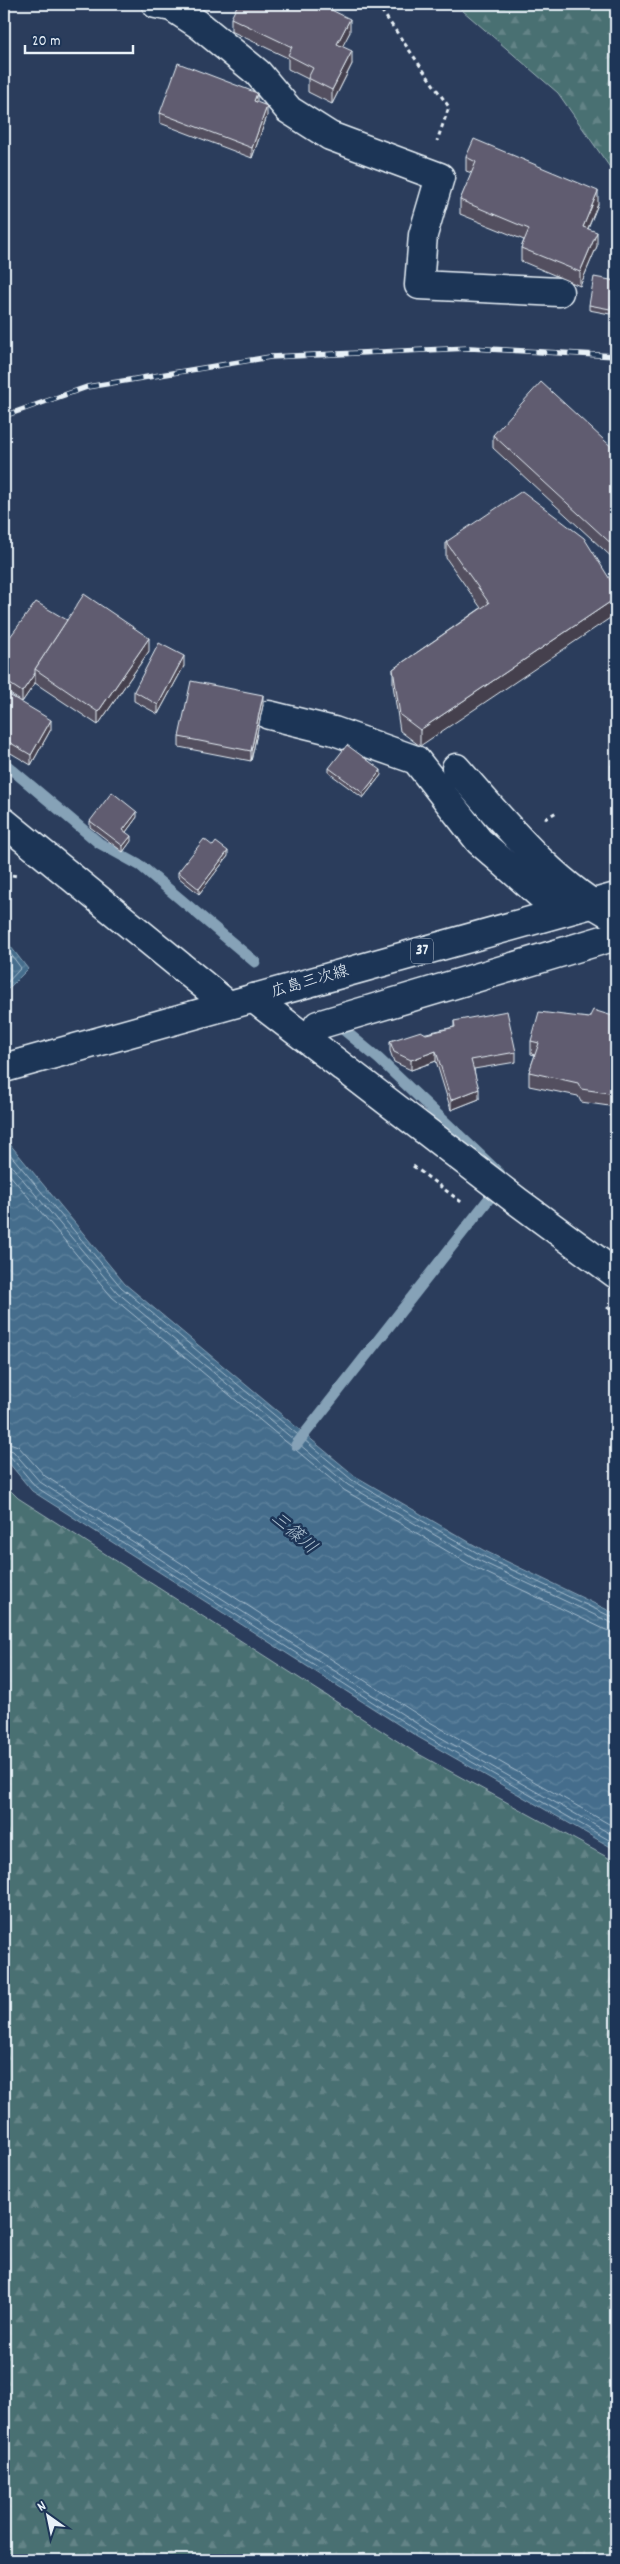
<svg xmlns="http://www.w3.org/2000/svg" width="620" height="2564" font-family="Dekko,'Klee One',sans-serif">
<style>
.forest{fill:url(#forest-firs);stroke:#99b0b5}
.water{fill:url(#water-waves);stroke:#86a2b7}
.lines{fill:none;stroke-linecap:round;stroke-linejoin:round}
.shore{stroke:#a6bccd;stroke-width:1}
.stream{stroke:#86a2b7;stroke-width:11}
.street-casing{stroke:#e8f1f8;stroke-width:31}
.primary-casing{stroke:#e8f1f8;stroke-width:31}
.path{stroke:#e8f1f8;stroke-width:3;stroke-dasharray:4 4;stroke-linecap:butt}
.street{stroke:#1d3557;stroke-width:28}
.primary{stroke:#1d3557;stroke-width:28}
.rail-casing{stroke:#e8f1f8;stroke-width:5.5}
.rail{stroke:#1d3557;stroke-width:4;stroke-dasharray:11;stroke-linecap:butt}
.wall{fill:#534f5f;stroke:#e8f1f8}
.shaded-wall{fill:#44404e;stroke:#e8f1f8}
.building{fill:#615c6f;stroke:#e8f1f8}
.labels{text-anchor:middle;dominant-baseline:central;stroke-width:5;stroke-linejoin:round;paint-order:stroke}
.shield{fill:#1d3557;stroke:#abb9c8;stroke-width:1}
.shield-label{font-size:15px;font-weight:bold;fill:#e8f1f8}
.street-label{font-size:16px;fill:#e8f1f8;stroke:#1d3557}
.water-label{font-size:18px;font-style:italic;fill:#afc3d2;stroke:#1d3557}
</style>
<defs>
<pattern id="forest-firs" width="22" height="20" patternUnits="userSpaceOnUse" patternTransform="scale(1.25)"><rect width="22" height="20" fill="#4a6f72"/><path d="M5 1l3.5 6h-7zM16 11l3.5 6h-7z" fill="#648487"/></pattern>
<pattern id="water-waves" width="16" height="10" patternUnits="userSpaceOnUse" patternTransform="scale(1.25)"><rect width="16" height="10" fill="#446d8c"/><path d="M0 5q4-4 8 0t8 0" fill="none" stroke="#5f829d"/></pattern>
</defs>
<rect width="100%" height="100%" fill="#2b3d5c"/>
<filter id="ink" filterUnits="userSpaceOnUse"><feTurbulence type="fractalNoise" baseFrequency=".02" numOctaves="2"/><feDisplacementMap in="SourceGraphic" scale="10" xChannelSelector="R" yChannelSelector="G"/><feConvolveMatrix kernelMatrix="1 2 1 2 8 2 1 2 1" color-interpolation-filters="sRGB"/></filter>
<g filter="url(#ink)">
<!-- forest -->
<g class="forest">
<path d="M455 4H616V176L558 93Z"/>
<path d="M4 1484 18 1498 413 1751 616 1862V2560H4Z"/>
</g>
<!-- water -->
<g class="water">
<path d="M4 938 28 969 4 993Z"/>
<path d="M4 1137 125 1284 355 1476 483 1550 616 1614V1850L418 1737 32 1491 4 1457Z"/>
</g>
<g class="lines">
<!-- shore -->
<g class="shore">
<path d="M4 945 21 968 4 986"/>
<path d="M4 1147 121 1287 352 1480 481 1555 616 1619"/>
<path d="M4 1157 117 1292 348 1485 478 1560 616 1625"/>
<path d="M4 1168 112 1297 344 1490 474 1567 606 1630 616 1632"/>
<path d="M4 1441 18 1446 45 1476 428 1721 616 1828"/>
<path d="M4 1448 13 1451 40 1482 424 1728 616 1837"/>
<path d="M4 1455 10 1456 36 1487 421 1733 616 1844"/>
</g>
<!-- stream -->
<g class="stream">
<path d="M4 763 99 843 141 866 255 962"/>
<path d="M333 1021 379 1059 500 1174"/>
<path d="M296 1445 499 1186"/>
</g>
<!-- street casing -->
<g class="street-casing">
<g id="street">
<path d="M156 4 172 7 198 24 258 73 289 110 330 136 440 177 423 235 419 285 559 292"/>
<path d="M269 715 334 731 416 760 479 841 560 912"/>
<path d="M456 768C501 819 555 887 616 917"/>
<path d="M4 822 227 1004"/>
<path d="M253 998 517 1201 616 1274"/>
<path d="M318 1025 616 936"/>
</g>
</g>
<!-- primary casing -->
<g class="primary-casing">
<path id="primary" d="M4 1068 616 897"/>
</g>
<!-- path -->
<g class="path">
<path d="M377 4 449 107 437 141"/>
<path d="M545 819 558 811"/>
<path d="M4 874 18 876"/>
<path d="M413 1166 464 1204"/>
<path d="M607 1307 616 1313"/>
</g>
<!-- street -->
<use href="#street" class="street"/>
<!-- primary -->
<use href="#primary" class="primary"/>
<!-- rail casing -->
<g class="rail-casing">
<path id="rail" d="M4 416 87 387 270 357 470 348 616 356"/>
</g>
<!-- rail -->
<use href="#rail" class="rail"/>
</g>
<!-- wall -->
<g class="wall">
<path d="M231 18 350 32 342 46 352 64 332 104 308 92V79L288 69V58L231 31Z"/>
<path d="M257 103 267 116 252 158 160 123V113Z"/>
<path d="M466 157 598 204 588 229 597 246 580 286 521 261V248L524 240 460 214V200L472 173 466 171Z"/>
<path d="M616 290V311L611 310 610 314 589 310V305Z"/>
<path d="M493 435 616 451V561L493 448Z"/>
<path d="M584 538 420 746 400 731 393 685V669L481 608 446 558V542Z"/>
<path d="M67 620 149 651 98 725 35 683 22 702 4 690V645Z"/>
<path d="M184 666 158 714 134 701V691Z"/>
<path d="M4 692 51 729 31 765 4 749Z"/>
<path d="M263 705 251 761 179 747V737Z"/>
<path d="M616 761V786L611 778V765Z"/>
<path d="M329 768 381 775 363 798 329 773Z"/>
<path d="M137 817 126 832 131 841 123 852 90 827V821Z"/>
<path d="M228 856 199 894 178 877V872Z"/>
<path d="M616 1017V1107L581 1102 578 1096 529 1086V1072L535 1055 531 1054V1041L589 1018Z"/>
<path d="M454 1021 516 1052V1062L474 1069 479 1099 451 1110 436 1061 411 1070 394 1062 390 1051V1041L454 1027Z"/>
<path d="M616 1221V1238L611 1235V1230Z"/>
</g>
<!-- shaded-wall -->
<g class="shaded-wall">
<path d="M350 19V32L337 57V44Z"/>
<path d="M352 51V64L332 104V90Z"/>
<path d="M257 93V103L254 101Z"/>
<path d="M267 106V116L252 158V148Z"/>
<path d="M598 191V204L583 240V227Z"/>
<path d="M597 232V246L580 286V272Z"/>
<path d="M616 598V614L420 746V730Z"/>
<path d="M149 638V651L98 725V712Z"/>
<path d="M184 656V666L158 714V705Z"/>
<path d="M35 673V683L22 702V692Z"/>
<path d="M263 695V705L251 761V751Z"/>
<path d="M51 720V729L31 765V755Z"/>
<path d="M381 770V775L363 798V793Z"/>
<path d="M137 812V817L123 836V830Z"/>
<path d="M131 836V841L123 852V846Z"/>
<path d="M228 851V856L199 894V889Z"/>
<path d="M436 1051V1061L411 1070V1060Z"/>
<path d="M479 1089V1099L451 1110V1100Z"/>
</g>
<!-- building -->
<g class="building">
<path d="M238 4H319L350 19 337 44 352 51 332 90 308 78 313 68 288 55 292 47 231 18Z"/>
<path d="M178 63 257 93 254 101 267 106 252 148 160 113Z"/>
<path d="M474 139 598 191 583 227 597 232 580 272 521 248 529 229 460 200 476 162 466 157Z"/>
<path d="M594 277 616 281 615 290H616V306L611 305 610 309 589 305Z"/>
<path d="M541 382 616 451V548L493 435Z"/>
<path d="M522 491 584 538 616 589V598L420 730 400 715 393 669 489 603 446 542Z"/>
<path d="M84 594 149 638 98 712 35 669Z"/>
<path d="M36 602 67 620 35 669V673L22 692 4 680V645Z"/>
<path d="M159 643 184 656 158 705 134 691Z"/>
<path d="M191 681 263 695 251 751 179 737Z"/>
<path d="M4 692 51 720 31 755 4 739Z"/>
<path d="M347 745 381 770 363 793 329 768Z"/>
<path d="M616 761V773L611 765Z"/>
<path d="M112 792 137 812 123 830 131 836 123 846 90 821Z"/>
<path d="M204 839 213 846 216 842 228 851 199 889 178 872Z"/>
<path d="M593 1010 616 1017V1094L581 1089 578 1083 529 1072 539 1043 531 1041 539 1012 589 1018Z"/>
<path d="M507 1011 516 1052 471 1060 479 1089 451 1100 436 1051 411 1060 394 1052 390 1041 421 1031 426 1034 455 1027 454 1021Z"/>
<path d="M616 1221V1233L611 1230Z"/>
</g>
</g>
<g class="labels">
<!-- shield labels -->
<rect class="shield" x="411" y="938.5" width="22" height="25" rx="4"/>
<g class="shield-label">
<text x="422" y="951">37</text>
</g>
<!-- street labels -->
<g class="street-label">
<text transform="translate(310 982) rotate(-16)">広島三次線</text>
</g>
<!-- water labels -->
<g class="water-label">
<text transform="translate(293 1534) rotate(41)">三篠川</text>
</g>
</g>
<!-- margin -->
<rect width="620" height="2564" fill="none" stroke="#1d3557" stroke-width="20"/>
<rect x="10" y="10" width="600" height="2544" fill="none" stroke="#e8f1f8" stroke-width="2" filter="url(#ink)"/>
<!-- north arrow -->
<g transform="translate(48 2516) rotate(327)" stroke="#1d3557" stroke-width="4" paint-order="stroke">
<path d="M0-4L9 19L0 12L-9 19Z" fill="#e8f1f8"/>
<text y="-8" font-size="14" font-weight="bold" text-anchor="middle" fill="#e8f1f8">N</text>
</g>
<!-- scale -->
<path d="M25 45v8h108v-8" fill="none" stroke="#e8f1f8" stroke-width="2.5"/>
<text x="32" y="45" font-size="15" fill="#e8f1f8" stroke="#1d3557" stroke-width="4" paint-order="stroke">20 m</text>
</svg>
